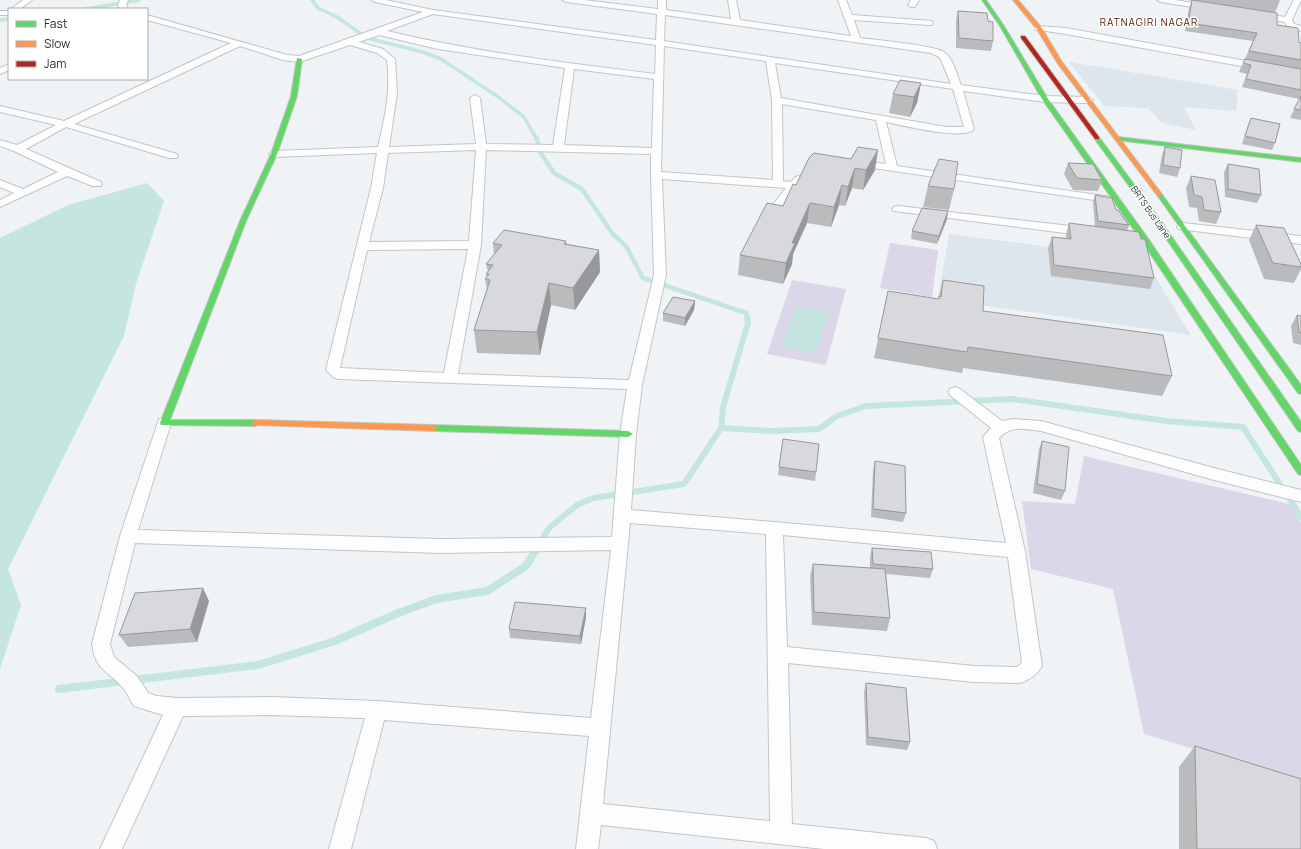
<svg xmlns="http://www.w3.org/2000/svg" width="1301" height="849" font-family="Manrope,sans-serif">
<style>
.built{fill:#dce6ec}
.green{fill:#dbd6e8}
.water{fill:#c5e6e0}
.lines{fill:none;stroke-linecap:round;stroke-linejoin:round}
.stream-far3{stroke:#c5e6e0;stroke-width:3.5}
.stream-far2{stroke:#c5e6e0;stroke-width:4.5}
.stream-far1{stroke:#c5e6e0;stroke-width:6}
.stream{stroke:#c5e6e0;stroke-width:8}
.street-casing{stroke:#c2c5c7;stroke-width:2}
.fast-casing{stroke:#c2c5c7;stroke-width:2}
.slow-casing{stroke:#c2c5c7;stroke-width:2}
.jam-casing{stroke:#c2c5c7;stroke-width:2}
.street{fill:#fdfdfe;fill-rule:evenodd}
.fast{fill:#63d668;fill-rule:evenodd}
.slow{fill:#ff974d;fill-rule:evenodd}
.jam{fill:#b3261e;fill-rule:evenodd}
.wall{fill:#b9bbbd}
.shaded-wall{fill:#96989a}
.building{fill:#d7d9dc;stroke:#96989a}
.labels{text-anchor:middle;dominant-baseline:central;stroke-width:3;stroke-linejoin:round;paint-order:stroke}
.far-street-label{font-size:9px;fill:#2f3234;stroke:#fff}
.far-neighbourhood-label{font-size:10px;letter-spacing:1px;fill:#521200;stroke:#fff}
</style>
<rect width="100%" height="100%" fill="#eff3f6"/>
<!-- built -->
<g class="built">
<path d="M1069 62 1238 90 1236 111 1184 107 1196 130 1162 123 1148 108 1104 106Z"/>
<path d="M949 234 1144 259 1191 335 938 299Z"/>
</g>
<!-- green -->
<g class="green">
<path d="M890 243 938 250 932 297 880 288Z"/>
<path d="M792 280 846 289 826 365 767 354Z"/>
<path d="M1084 456 1289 504 1301 523V781L1144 734 1113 589 1031 569 1022 501 1075 504Z"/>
</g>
<!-- water -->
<g class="water">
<path d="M147 183 164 201 136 284 124 336 8 569 21 605 0 669V238L68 205Z"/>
<path d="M796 306 829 312 816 353 781 347Z"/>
</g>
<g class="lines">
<!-- stream-far3 -->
<g class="stream-far3">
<path d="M312 0 318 8 337 17 367 38 423 52 441 59 497 96 524 117 536 138"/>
<path d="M85 9 140 0"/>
<path d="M0 20 9 19"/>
</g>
<!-- stream-far2 -->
<path class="stream-far2" d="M536 137 542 155 554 173 582 189 612 233 626 246 643 278 746 313 747 317"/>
<!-- stream-far1 -->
<g class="stream-far1">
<path d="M747 316 748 323 723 407 721 428 772 431 819 429 837 416 866 406 1013 399 1166 421 1243 427 1301 517"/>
<path d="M536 549 549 528 577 505 593 498 684 484 721 428"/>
</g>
<!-- stream -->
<path class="stream" d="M59 689 258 665 335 641 396 614 436 599 487 591 526 566 537 548"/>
<!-- street casing -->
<g class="street-casing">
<g id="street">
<path d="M23 0H32L20 9H11Z"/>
<path d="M120 0H128L126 5 128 9H120L118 5Z"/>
<path d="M371 0H386L433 10 656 40 657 14 566 2 562 0H584L658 9V0H666V10L731 19 728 0H736L740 20 851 36 838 0H846L852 15 932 21 933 23 932 25H929L854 20 860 38C876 40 933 45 944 52 953 58 957 75 961 85L1045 96 1088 97 1093 100 1088 103 1045 102 963 91 974 129C964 141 902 125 886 122L897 166 1119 198 1121 200 1115 203 852 165 851 163 856 160 886 164 876 120 782 104 783 181 791 182 795 177 799 176 804 179 774 218H766L764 216 786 188 662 179 666 275 642 385 636 434 631 510 774 522 1006 543 983 437 991 428 950 395 948 392 950 389 955 387 960 389 1002 421 1014 419 1041 421 1214 468 1301 490V502L1214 480 1041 431C1025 429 1011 425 999 438L1025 551 1042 666C1037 675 1029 680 1020 683L974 682 788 663 792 824 926 838 934 841 937 849H824L601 825 598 849H576L589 736 384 720 351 849H329L365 718 271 715 183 716 122 849H100L163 715 134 706C130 701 128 694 124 689 109 670 96 673 92 644L120 536 159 419 164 418 169 419 171 423 138 530 441 539 612 537 620 434 627 389 338 379 333 377 326 370 371 188 377 153 274 157 269 154 274 151 378 147C385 118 391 90 387 60L377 53 350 45 299 62 283 60 240 46 74 124 177 154 178 156 177 158H169L66 127 26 149 101 182 102 184 101 186H93L67 176 0 207V200L14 193 0 187V180L23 189 58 172 14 151 0 146V140L17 145 56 125 0 112V106L64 121 231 43 147 20V15L287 55 299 56 423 12 375 2ZM433 14 656 45 655 74C565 63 475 52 387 31ZM665 15 931 53 939 57 941 60 951 84 664 41ZM379 35 438 49 565 68 553 145 486 144 480 98 475 95 470 98 476 144 389 147 397 93 395 59 383 49 359 42ZM664 46 766 61 772 100 773 180 661 172ZM775 63 953 89 964 127H946L781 98ZM574 69 654 79 652 148 564 145ZM476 150 469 241 369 242 383 188 388 153ZM486 150 651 154V175L654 275 629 380 458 374 481 245ZM468 249 444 373 340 368 367 250ZM630 523 766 534 770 821 603 804ZM783 535 1008 557 1022 663 1017 667 974 666 787 647ZM135 543 441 553 611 550 591 718 377 701 271 697 177 698 157 696 148 693 137 676 114 657 110 644Z"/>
<path d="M911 0H919L915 7H912L908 5Z"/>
<path d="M1157 0H1175L1210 6 1214 8 1210 10 1161 2Z"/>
<path d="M1294 0H1301L1292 20 1294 24 1301 26V31L1288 28 1285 22 1257 17 1253 15 1257 13 1285 17Z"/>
<rect x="0" y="11" width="9" height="4"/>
<path d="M1036 26 1066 28 1301 71V77L1066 34 1039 30H1036L1035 28Z"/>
<path d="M9 64V70L0 74V68Z"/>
<path d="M898 206 1088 228 1092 230 1094 232 1092 234 1088 236 894 211 892 209 894 207Z"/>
<path d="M1183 223 1301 236V244L1179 229 1177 227 1179 225Z"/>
</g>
</g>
<!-- fast casing -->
<g class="fast-casing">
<g id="fast">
<path d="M982 0H986L1004 26 1048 99 1147 237 1301 465V475L1298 474 1141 240 1042 99 1000 26Z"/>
<path d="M297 58 302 59 297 96 277 154 246 221 170 420H256L260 423 256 426 161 425 160 423 240 221 271 154 291 96Z"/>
<path d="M1095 137H1099L1153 210 1301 422V432L1298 431 1148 212 1094 138Z"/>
<path d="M1118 137 1301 158V162L1116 140V138Z"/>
<path d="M1159 192 1161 193 1301 385V394L1298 393 1157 195V193Z"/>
<path d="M433 425 628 431 633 434 628 437 433 431 428 428Z"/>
</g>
</g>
<!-- slow casing -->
<g class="slow-casing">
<g id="slow">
<path d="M1013 0H1018L1041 27 1062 62 1161 193V195H1157L1058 64 1037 29Z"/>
<path d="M256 420 433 425 438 428 433 431 253 425 252 423 253 421Z"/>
</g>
</g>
<!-- jam casing -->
<g class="jam-casing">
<path id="jam" d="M1021 36H1025L1099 137V139H1095L1021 38Z"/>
</g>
<!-- street -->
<use href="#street" class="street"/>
<!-- fast -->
<use href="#fast" class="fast"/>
<!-- slow -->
<use href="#slow" class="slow"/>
<!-- jam -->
<use href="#jam" class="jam"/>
</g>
<!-- wall -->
<g class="wall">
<path d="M1187 0H1280L1275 13 1277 25 1299 42 1301 43V120L1290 118 1299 99 1242 87 1247 74 1239 72 1253 41 1185 31 1189 8 1192 1Z"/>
<path d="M958 11 988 21 993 41 991 51 956 48V21Z"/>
<path d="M921 83 917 103 910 117 889 113 893 94Z"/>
<path d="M1251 118 1275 143 1272 150 1242 144 1248 125Z"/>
<path d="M1165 147 1180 168 1177 177 1159 173 1162 155Z"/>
<path d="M809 158 875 170 863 190 852 188 845 206 839 205 831 227 807 223 793 254 792 264 783 284 738 275 740 255 783 206 796 185Z"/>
<path d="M1068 163 1102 180 1098 191 1073 190 1064 174Z"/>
<path d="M1228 164 1261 195 1257 203 1225 197 1224 172Z"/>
<path d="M1191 176 1221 212 1216 224 1199 221 1197 208 1189 207 1186 188Z"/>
<path d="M928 186 954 189 949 210 923 207Z"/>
<path d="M1095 195 1116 210 1129 225 1127 231 1154 278 1150 289 1051 276 1048 248 1052 237 1066 238V234L1069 223 1095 227 1093 202Z"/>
<path d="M948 211 947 219 937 244 911 239 912 231Z"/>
<path d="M1256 225 1301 264V269L1294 283 1264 279 1249 240Z"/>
<path d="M566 241 567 244 599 250 600 272 575 310 551 305 540 355 477 353 474 330 487 289 485 279 487 277 486 274 488 272 486 264 494 254 493 243Z"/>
<path d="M943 280 983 311 1172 376 1162 396 963 368 962 373 874 358 888 291 938 299Z"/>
<path d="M695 301 694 310 685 326 663 321V313Z"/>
<path d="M1297 315 1301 316V345L1293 343 1291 326Z"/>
<path d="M783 439 816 472 815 481 778 475Z"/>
<path d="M1042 441 1065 491 1061 500 1033 493 1039 449Z"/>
<path d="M875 461 906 513 903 522 871 517 873 470Z"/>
<path d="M872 548 933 569 930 578 886 574 890 618 887 631 812 625 810 576 813 564 870 568V556Z"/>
<path d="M209 601 197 642 128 647 119 635Z"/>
<path d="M586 617 581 644 510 638 509 629Z"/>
<path d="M866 683 910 742 907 750 866 745 864 692Z"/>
<path d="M1195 746 1301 849H1179V767Z"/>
</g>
<!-- shaded-wall -->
<g class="shaded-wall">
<path d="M921 83 917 103 910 117 914 97Z"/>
<path d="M878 150 875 170 863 190 866 170Z"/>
<path d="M855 168 852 188 845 206 848 187Z"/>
<path d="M842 185 839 205 831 227 834 207Z"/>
<path d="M810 203 807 223 793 254 792 264 783 284 786 263 792 243Z"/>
<path d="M948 211 947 219 937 244 939 236Z"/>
<path d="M599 250 600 272 575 310 573 288Z"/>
<path d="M549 283 551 305 540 355 537 332Z"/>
<path d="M695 301 694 310 685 326V318Z"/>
<path d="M203 588 209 601 197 642 190 629Z"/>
<path d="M586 608V617L581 644 580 636Z"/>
</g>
<!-- building -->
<g class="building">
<path d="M1192 0 1277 13V25L1298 28 1299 42 1301 43V60L1249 51 1257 33 1188 23Z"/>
<path d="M958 11 987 13 988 21 993 22V41L959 38Z"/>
<path d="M1245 59 1301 69V90L1246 79 1251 65 1243 63Z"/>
<path d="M900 80 921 83 914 97 893 94Z"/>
<path d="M1301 96V110L1294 109Z"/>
<path d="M1251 118 1280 124 1275 143 1245 136Z"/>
<path d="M858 147 878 150 866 170 855 168 848 187 842 185 834 207 810 203 792 243H795L786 263 740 255 767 203 783 206 793 184 796 185 809 158 814 153 851 159Z"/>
<path d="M1165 147 1182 150 1180 168 1163 165Z"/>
<path d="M939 159 958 162 954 189 928 186Z"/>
<path d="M1068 163 1093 164 1102 180 1077 178Z"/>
<path d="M1228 164 1259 169 1261 195 1228 189Z"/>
<path d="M1191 176 1215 180 1221 212 1204 210 1202 197 1194 195Z"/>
<path d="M1095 195 1112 198 1116 210H1118L1129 225 1098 221Z"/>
<path d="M922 208 948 211 939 236 912 231Z"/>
<path d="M1069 223 1139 232 1141 239H1145L1154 278 1054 265 1052 237 1071 239Z"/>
<path d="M1256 225 1284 228 1301 264V267L1273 263Z"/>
<path d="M504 230 566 241 564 244 599 250 573 288 549 283 537 332 474 330 490 280 485 279 489 274H486L493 265 486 264 502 245 493 243Z"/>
<path d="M943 280 984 286 983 311 1163 335 1172 376 968 347 967 352 878 338 888 291 939 299V296L941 297Z"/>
<path d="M673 297 695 301 685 318 663 313Z"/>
<path d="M1297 315 1301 316V333L1299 332Z"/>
<path d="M783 439 819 444 816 472 779 467Z"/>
<path d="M1042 441 1069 447 1065 491 1037 484Z"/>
<path d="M875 461 905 466 906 513 873 509Z"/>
<path d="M872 548 931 552 933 569 873 564Z"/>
<path d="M813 564 885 569 890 618 814 612Z"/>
<path d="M203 588 190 629 119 635 135 593Z"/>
<path d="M515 602 586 608 580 636 509 629Z"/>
<path d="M866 683 906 688 910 742 868 737Z"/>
<path d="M1195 746 1301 779V849H1197Z"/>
</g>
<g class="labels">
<!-- far-street labels -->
<g class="far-street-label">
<text transform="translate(1151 212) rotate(55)">BRTS Bus Lane</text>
</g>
<!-- far-neighbourhood labels -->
<g class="far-neighbourhood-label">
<text x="1149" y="22">RATNAGIRI NAGAR</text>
</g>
</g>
<!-- legend -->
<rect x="8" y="8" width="140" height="72" fill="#ffffff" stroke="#acadae"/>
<rect x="16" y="21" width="20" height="6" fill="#63d668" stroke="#acadae"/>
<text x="44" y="28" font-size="12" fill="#2f3234">Fast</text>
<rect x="16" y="41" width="20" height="6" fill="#ff974d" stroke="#acadae"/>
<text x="44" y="48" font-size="12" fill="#2f3234">Slow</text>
<rect x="16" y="61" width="20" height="6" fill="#b3261e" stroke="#acadae"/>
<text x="44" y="68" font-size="12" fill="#2f3234">Jam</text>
</svg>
